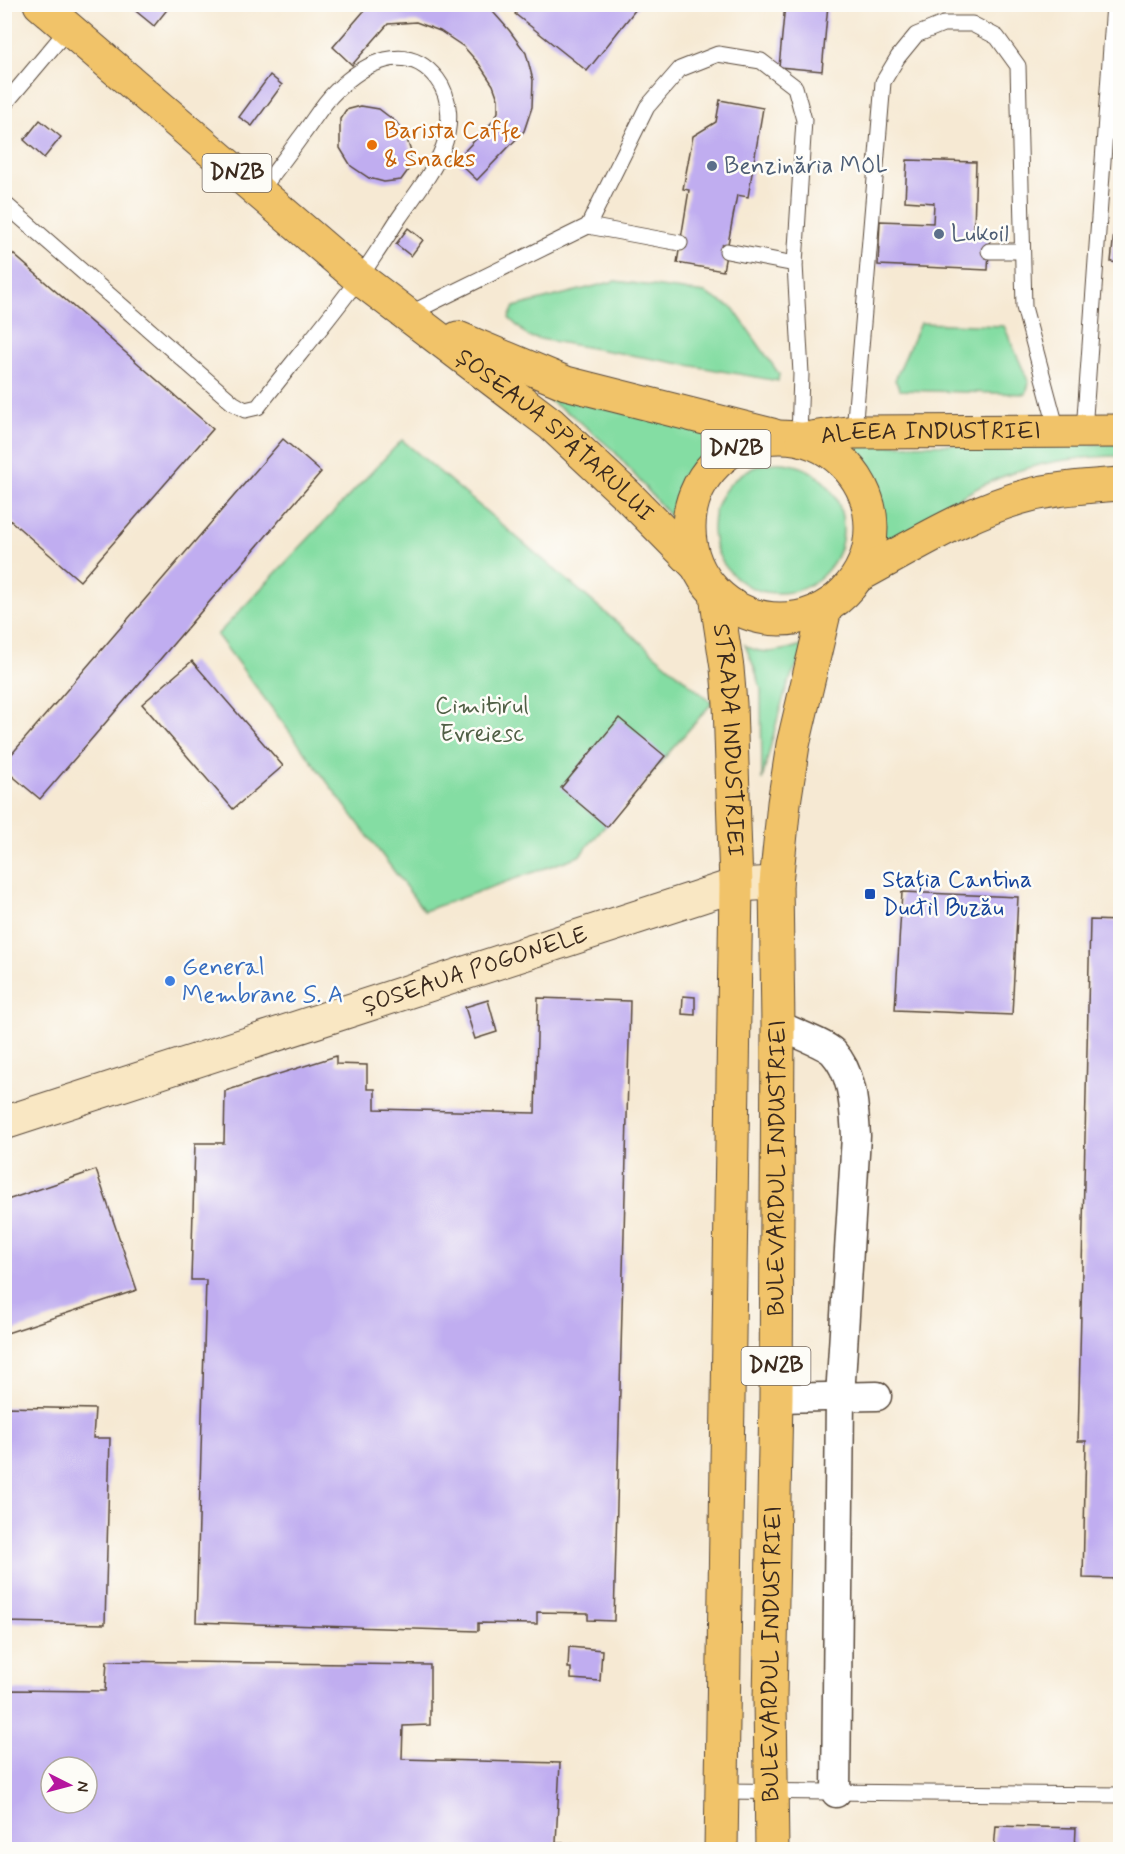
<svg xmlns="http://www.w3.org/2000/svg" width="1125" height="1854" font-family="Mynerve,sans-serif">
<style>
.green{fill:#84dda3;stroke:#608460;stroke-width:1.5}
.building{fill:#c0adf0;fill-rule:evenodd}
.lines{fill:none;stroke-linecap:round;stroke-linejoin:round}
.lane-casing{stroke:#574739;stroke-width:17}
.street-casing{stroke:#574739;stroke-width:31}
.secondary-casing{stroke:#574739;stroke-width:35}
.primary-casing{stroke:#574739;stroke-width:35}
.lane{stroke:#fff;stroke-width:15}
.street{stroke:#fff;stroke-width:28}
.secondary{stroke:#f9e7c3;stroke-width:33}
.primary{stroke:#f1c369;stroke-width:33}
.food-dot{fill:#e8710a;stroke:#fdfcf7;stroke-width:2}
.service-dot{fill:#5c6f8a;stroke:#fdfcf7;stroke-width:2}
.transit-dot{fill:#1a4fb4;stroke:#fdfcf7;stroke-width:2}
.shop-dot{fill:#3f7fe0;stroke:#fdfcf7;stroke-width:2}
.labels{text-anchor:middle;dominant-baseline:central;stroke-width:5;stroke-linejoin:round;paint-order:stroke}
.shield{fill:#fdfcf7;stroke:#75695f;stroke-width:1.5}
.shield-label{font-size:22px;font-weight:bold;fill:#3b2a1e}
.food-label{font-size:24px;fill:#c56008;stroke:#fdfcf7;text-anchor:start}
.service-label{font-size:24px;fill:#4e5e75;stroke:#fdfcf7;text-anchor:start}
.street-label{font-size:24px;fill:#3b2a1e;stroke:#fdfcf7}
.park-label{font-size:24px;fill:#516046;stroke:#fdfcf7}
.transit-label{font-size:24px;fill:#164399;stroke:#fdfcf7;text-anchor:start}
.shop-label{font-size:24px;fill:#366cbe;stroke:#fdfcf7;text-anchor:start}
</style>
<rect width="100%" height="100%" fill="#fdfcf7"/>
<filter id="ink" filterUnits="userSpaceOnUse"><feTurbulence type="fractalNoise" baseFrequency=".0167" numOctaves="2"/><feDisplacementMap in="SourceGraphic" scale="12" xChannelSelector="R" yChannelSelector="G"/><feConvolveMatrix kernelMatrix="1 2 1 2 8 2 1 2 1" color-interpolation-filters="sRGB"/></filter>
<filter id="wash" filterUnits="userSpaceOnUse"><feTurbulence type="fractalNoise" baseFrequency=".008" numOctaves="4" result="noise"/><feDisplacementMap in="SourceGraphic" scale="24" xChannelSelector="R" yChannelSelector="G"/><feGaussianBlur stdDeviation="1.35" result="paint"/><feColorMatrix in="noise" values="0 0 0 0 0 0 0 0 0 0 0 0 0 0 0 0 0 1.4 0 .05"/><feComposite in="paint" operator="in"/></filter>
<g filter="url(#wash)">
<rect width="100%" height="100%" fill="#f6e9d3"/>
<!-- green -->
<g class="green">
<path d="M615 281 705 293 733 308 779 374 778 381 529 337 509 318 514 307Z"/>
<path d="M920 323 1004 326 1029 383 1026 394 900 390 895 380Z"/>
<path d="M541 395 734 436C700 462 680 486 682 530L614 451 573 416Z"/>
<path d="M402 440 712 703 579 856 424 911 217 635Z"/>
<path d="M1120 444V456C1060 457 1013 466 961 497 933 512 904 538 878 558 877 518 877 469 839 445Z"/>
<circle cx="778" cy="528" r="65"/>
<path d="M808 643 789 681 780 709 762 780 761 689 754 667 745 645C762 658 790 649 808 643Z"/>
</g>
<g id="blocks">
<!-- building -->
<g class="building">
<path d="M136 4H169L170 6 154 26 132 8Z"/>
<path d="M370 4H486L509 30 526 53 533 80 532 107 524 131 477 180 456 160 494 120 498 112V99L493 85 479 64 464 47 440 31 416 22 388 24 352 65 333 47Z"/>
<path d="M523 4H640L587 71 515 14Z"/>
<path d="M785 4H828L822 71 779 67Z"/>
<path d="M270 75 282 85 252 126 239 117Z"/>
<path d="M720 100 763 108 748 197 737 195 723 271 677 263 689 190 683 189 693 136 716 122Z"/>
<path d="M361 106 379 109 396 122 405 133 411 152 409 169 401 180 384 182 369 178 351 166 340 148V119L346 110Z"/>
<path d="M40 120 61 137 44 158 24 140Z"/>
<path d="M907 160 976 162 974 229 990 230 988 270 878 265 880 221 933 223 934 203 905 201Z"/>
<path d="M1118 192H1120V263L1111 262Z"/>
<path d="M408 228 423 240 411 256 396 244Z"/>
<path d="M4 246 213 429 80 581 4 515Z"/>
<path d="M283 439 321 472 40 799 4 769V763Z"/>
<path d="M192 661 283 766 233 809 142 704Z"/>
<path d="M619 718 665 756 607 827 561 788Z"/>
<path d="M902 892 1018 897 1012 1015 895 1010Z"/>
<path d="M1090 920 1120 921V1579L1083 1578 1086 1441H1078Z"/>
<path d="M683 996 695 997V1015L682 1014Z"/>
<path d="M538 998 630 1001 614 1621 588 1620V1613L537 1612V1624L478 1623V1631L196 1622 206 1280H191L195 1143H224L225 1091 336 1056V1064L367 1065V1089H375V1109L535 1113Z"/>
<path d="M488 1000 497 1032 475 1039 465 1007Z"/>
<path d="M96 1170 137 1290 4 1334V1201Z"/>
<path d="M4 1407 95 1409 93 1438H110L105 1624 4 1622Z"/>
<path d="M569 1647 602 1650 600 1681 571 1679V1668H568Z"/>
<path d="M107 1661 430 1665V1725L403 1726 402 1759 560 1763 556 1843 630 1846V1850H4V1690L105 1691ZM51 1767H87V1803H51Z"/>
<path d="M996 1826 1076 1828 1075 1850H994Z"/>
</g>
</g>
</g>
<g filter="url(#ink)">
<use href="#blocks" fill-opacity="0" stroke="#574739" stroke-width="1.5"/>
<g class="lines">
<!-- lane casing -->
<g class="lane-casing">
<g id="lane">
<path d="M4 105 68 29"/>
<path d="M4 203 233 403 245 410 258 407C291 364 327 322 359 278 373 259 386 238 399 218 414 196 433 173 443 148 451 127 452 98 437 79 407 40 364 63 336 91 322 104 312 123 300 138 287 156 273 174 259 193"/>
<path d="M588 226 647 107 680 69 718 54 761 61 795 87 804 120 795 264"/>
<path d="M727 251 795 264 801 374 799 438"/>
<path d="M989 251H1022"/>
<path d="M407 315 588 226 680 243"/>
<path d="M1084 431 1114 4"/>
<path d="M854 432 883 82 898 57 916 35 943 24H972L997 37 1018 66 1024 307 1057 430"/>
<path d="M722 1791 1120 1795"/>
</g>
</g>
<!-- street casing -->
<g class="street-casing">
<g id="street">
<path d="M778 1025C790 1031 825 1044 833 1052 854 1075 854 1108 856 1136L840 1397 836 1793"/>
<path d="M776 1398 877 1396"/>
</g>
</g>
<!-- secondary casing -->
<g class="secondary-casing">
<g id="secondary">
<path id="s1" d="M4 1123 736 885 776 883"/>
</g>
</g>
<!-- primary casing -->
<g class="primary-casing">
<g id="primary">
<path id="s2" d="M40 4 359 278 551 424 628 496 695 564"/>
<path d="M458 338 566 383 772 435"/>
<circle cx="780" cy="528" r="91"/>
<path id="s3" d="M803 439 854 432 1120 431"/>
<path d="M858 576C914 546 971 509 1034 494 1062 488 1091 486 1120 484"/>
<path id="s4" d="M716 595 727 668 730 704 736 885 721 1850"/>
<path id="s5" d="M772 1850 770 1699 776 1398 778 1025 776 883 784 803 793 745 825 609"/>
</g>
</g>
<!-- lane -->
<use href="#lane" class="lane"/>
<!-- street -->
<use href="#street" class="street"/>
<!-- secondary -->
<use href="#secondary" class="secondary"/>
<!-- primary -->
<use href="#primary" class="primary"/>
</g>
</g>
<!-- markers -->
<circle class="food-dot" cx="372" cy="145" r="6"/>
<g class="service-dot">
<circle cx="712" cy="166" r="6"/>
<circle cx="939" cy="234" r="6"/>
</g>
<rect class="transit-dot" x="864" y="888" width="12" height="12" rx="3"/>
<circle class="shop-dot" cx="170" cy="981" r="6"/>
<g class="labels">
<!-- shield labels -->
<g class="shield">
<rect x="202.5" y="154" width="69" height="38" rx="4.5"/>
<rect x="701.5" y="430" width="69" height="38" rx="4.5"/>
<rect x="741.5" y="1347" width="69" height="38" rx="4.5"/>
</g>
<g class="shield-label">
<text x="237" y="173">DN2B</text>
<text x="736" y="449">DN2B</text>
<text x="776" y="1366">DN2B</text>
</g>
<!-- food labels -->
<g class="food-label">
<text x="384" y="131">Barista Caffe<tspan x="384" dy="28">&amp; Snacks</tspan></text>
</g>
<!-- service labels -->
<g class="service-label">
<text x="724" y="166">Benzinăria MOL</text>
<text x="951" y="234">Lukoil</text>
</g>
<!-- street labels -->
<g class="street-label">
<text stroke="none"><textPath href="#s3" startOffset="128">ALEEA INDUSTRIEI</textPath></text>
<text stroke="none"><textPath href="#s2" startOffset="672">ȘOSEAUA SPĂTARULUI</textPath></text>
<text stroke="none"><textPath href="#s4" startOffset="146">STRADA INDUSTRIEI</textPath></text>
<text stroke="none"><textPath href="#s1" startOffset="495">ȘOSEAUA POGONELE</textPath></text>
<text stroke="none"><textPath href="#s5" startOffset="682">BULEVARDUL INDUSTRIEI</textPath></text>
<text stroke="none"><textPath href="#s5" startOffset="196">BULEVARDUL INDUSTRIEI</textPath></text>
</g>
<!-- park labels -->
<g class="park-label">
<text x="482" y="706">Cimitirul<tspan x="482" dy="28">Evreiesc</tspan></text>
</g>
<!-- transit labels -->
<g class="transit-label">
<text x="882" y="880">Stația Cantina<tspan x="882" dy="28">Ductil Buzău</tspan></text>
</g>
<!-- shop labels -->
<g class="shop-label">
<text x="182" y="967">General<tspan x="182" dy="28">Membrane S. A</tspan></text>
</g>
</g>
<!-- margin -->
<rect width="1125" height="1854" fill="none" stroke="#fdfcf7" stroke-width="24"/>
<!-- north arrow -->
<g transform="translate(69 1785) rotate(96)"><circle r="28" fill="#fdfcf7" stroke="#afa8a0" stroke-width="1.5"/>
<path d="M0-4.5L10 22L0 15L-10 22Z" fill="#b5179e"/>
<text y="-9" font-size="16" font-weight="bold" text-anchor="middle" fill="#3b2a1e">N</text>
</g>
</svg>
